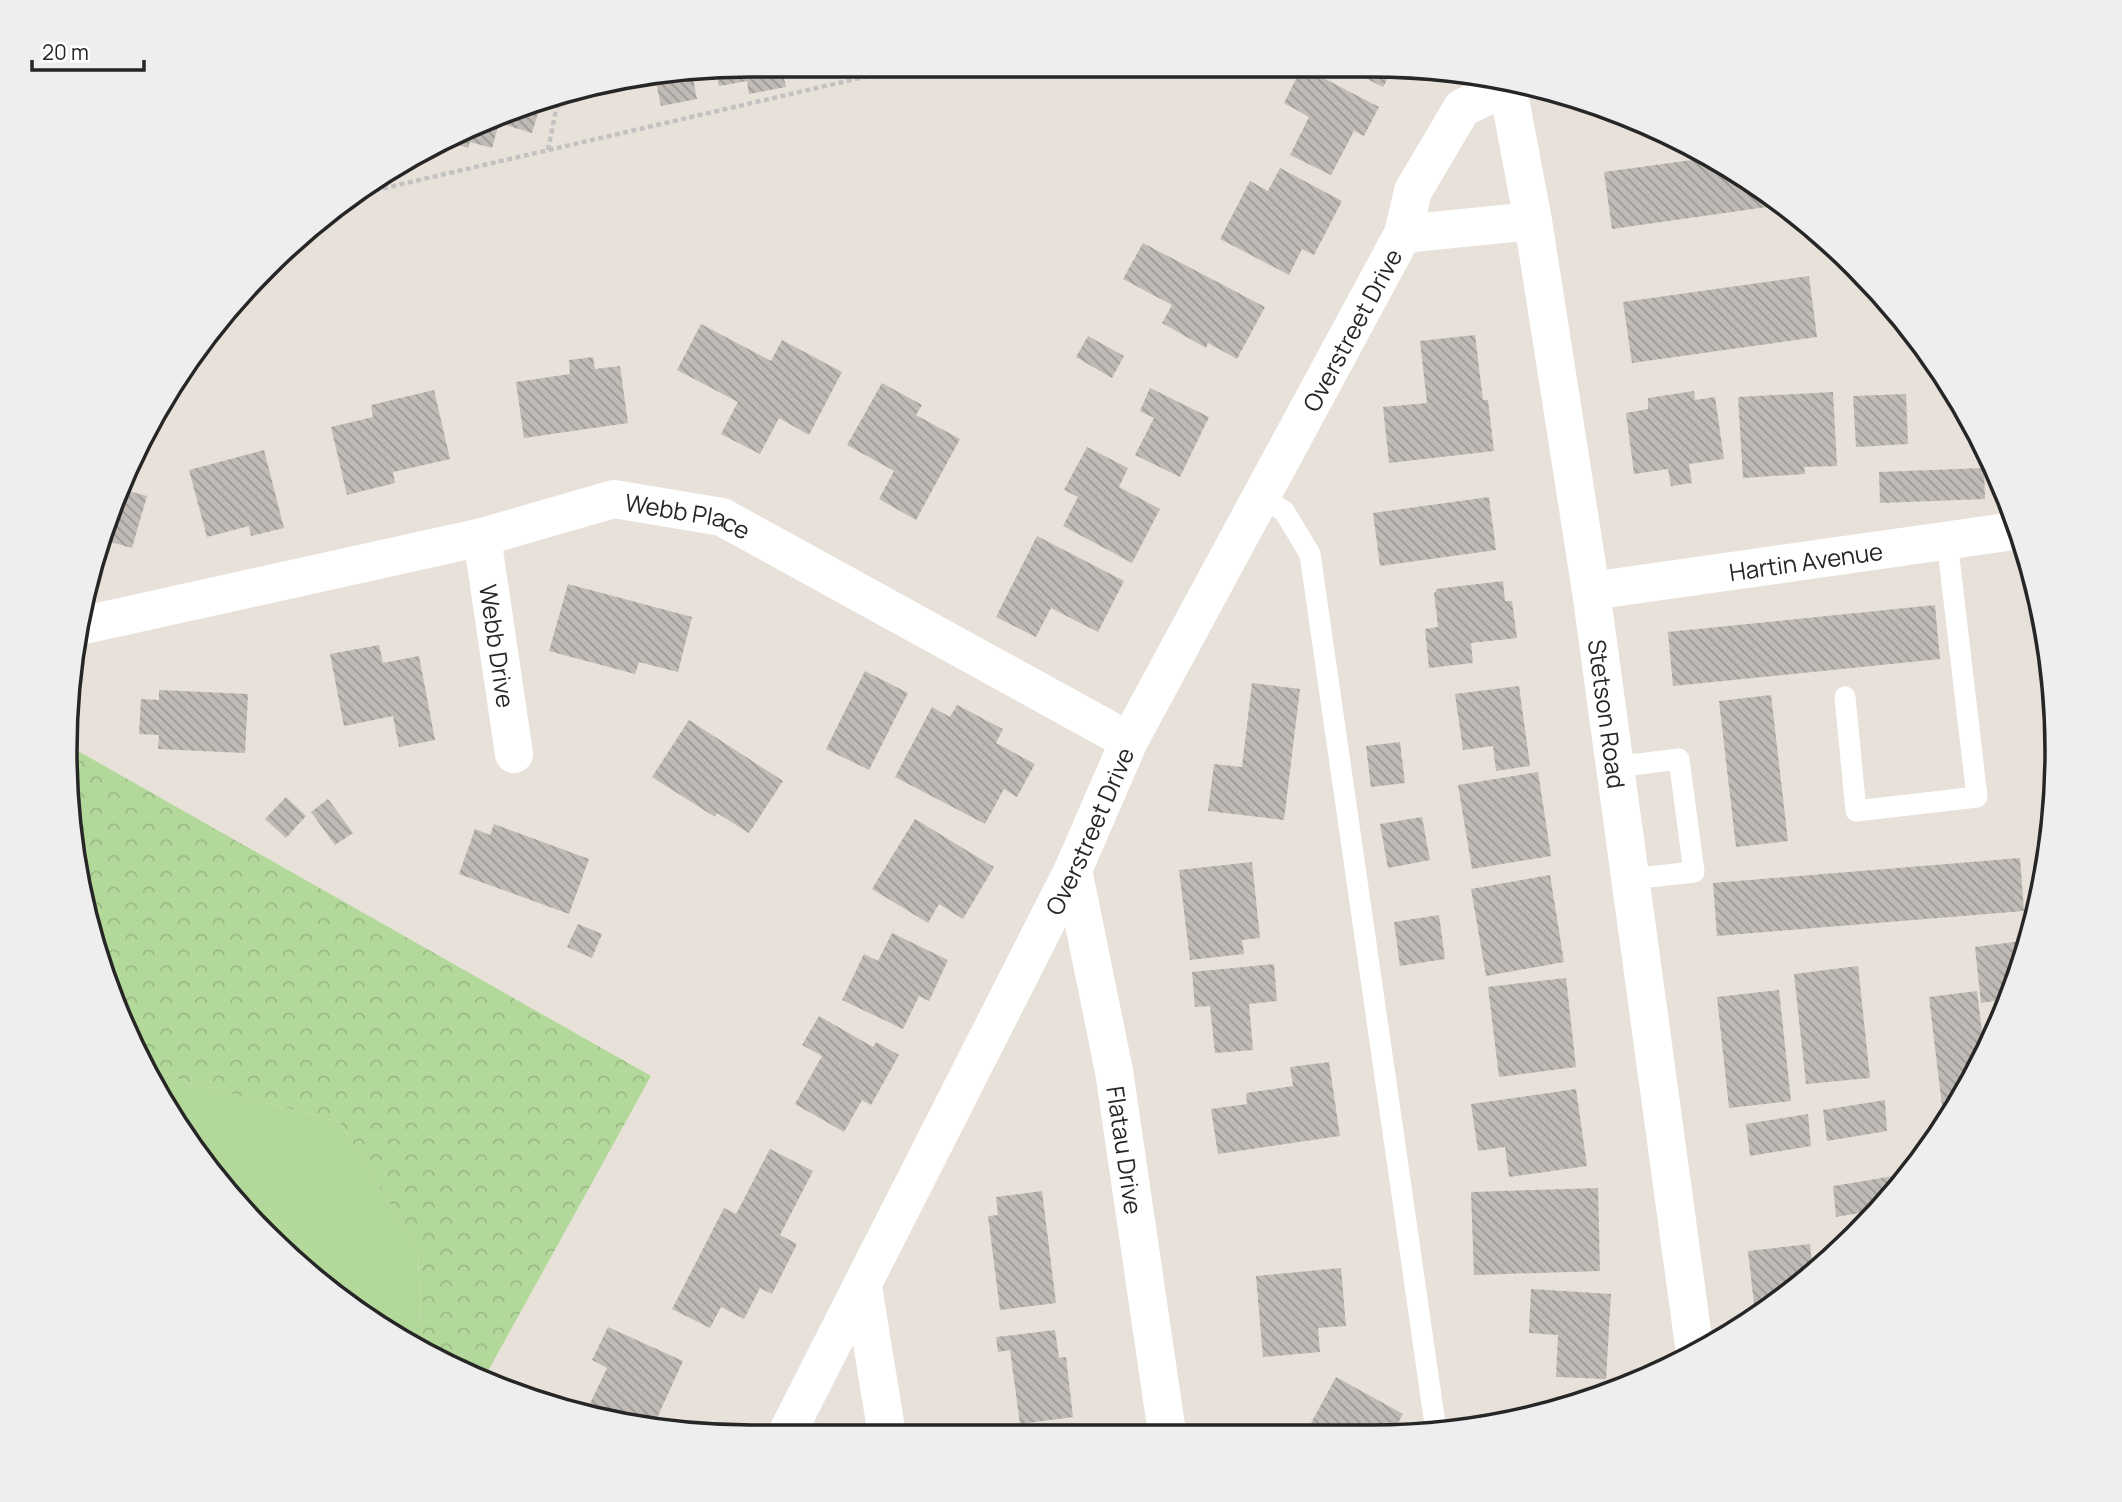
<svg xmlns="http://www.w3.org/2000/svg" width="2122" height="1502" font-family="Manrope,sans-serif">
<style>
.grass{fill:#b3d99a}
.forest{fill:url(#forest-crowns)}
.building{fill:url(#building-back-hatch)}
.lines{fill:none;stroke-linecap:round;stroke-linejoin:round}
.path{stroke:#c2c2c2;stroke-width:4.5;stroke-dasharray:5 3.5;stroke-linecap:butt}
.service{stroke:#fff;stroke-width:21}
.minor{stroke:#fff;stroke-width:38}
.labels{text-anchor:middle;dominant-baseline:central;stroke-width:5;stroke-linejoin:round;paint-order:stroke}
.street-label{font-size:24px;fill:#262626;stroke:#fff}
.rim{fill:none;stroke:#262626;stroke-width:3.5}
</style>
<defs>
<pattern id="forest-crowns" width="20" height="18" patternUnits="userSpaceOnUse" patternTransform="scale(1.75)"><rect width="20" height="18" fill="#b3d99a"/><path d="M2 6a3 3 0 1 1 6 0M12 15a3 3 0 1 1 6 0" fill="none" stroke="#9aba85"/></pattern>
<pattern id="building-back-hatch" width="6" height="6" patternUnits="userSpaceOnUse" patternTransform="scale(1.75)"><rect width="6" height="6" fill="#c0bbb6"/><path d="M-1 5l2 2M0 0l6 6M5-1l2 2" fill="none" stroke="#9c9894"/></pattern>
</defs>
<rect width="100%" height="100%" fill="#e8e1d9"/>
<!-- grass -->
<path class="grass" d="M134 1049 170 1077 340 1122 418 1251 422 1350 334 1296 235 1204Z"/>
<!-- forest -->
<path class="forest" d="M71 747 651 1076 483 1380 448 1367 422 1350 418 1251 340 1122 170 1077 134 1049 71 841Z"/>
<!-- building -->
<g class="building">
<path d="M751 65H795L796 72 783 74 786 87 749 94 747 81 719 86 715 69Z"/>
<path d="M1339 65H1371L1394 67 1383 87Z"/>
<path d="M1302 67 1379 107 1364 136 1354 131 1331 175 1290 155 1309 117 1284 103Z"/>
<path d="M692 73 697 99 661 106 655 77Z"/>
<path d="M541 103 532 133 499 123 492 148 470 142 468 148 453 143Z"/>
<path d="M1714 157 1774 206 1612 229 1604 172Z"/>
<path d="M1280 168 1342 201 1314 255 1302 249 1289 275 1220 239 1250 181 1268 191Z"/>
<path d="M1143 243 1265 307 1237 359 1208 343 1206 348 1162 323 1172 305 1123 279Z"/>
<path d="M1809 276 1817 337 1632 363 1623 302Z"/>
<path d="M701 324 771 361 782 340 842 372 809 435 779 418 760 454 721 434 738 402 677 370Z"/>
<path d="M1475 335 1483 400H1488L1494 451 1389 463 1383 407 1427 403 1420 341Z"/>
<path d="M1088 336 1124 356 1112 378 1076 357Z"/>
<path d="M593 357 595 369 620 366 628 423 524 438 516 382 570 374 569 360Z"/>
<path d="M882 383 922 405 916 415 960 439 916 520 879 499 894 471 847 445Z"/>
<path d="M1150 388 1209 417 1180 477 1135 455 1154 418 1140 411Z"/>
<path d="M434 390 450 459 393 472 395 483 347 495 331 427 373 417 371 405Z"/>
<path d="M1694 391 1695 400 1715 397 1724 459 1689 464 1692 483 1671 486 1668 469 1634 474 1626 413 1648 409V398Z"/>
<path d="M1833 392 1837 466 1804 467 1805 474 1743 478 1738 397Z"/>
<path d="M1906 394 1908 444 1856 447 1853 396Z"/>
<path d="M1087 447 1128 468 1119 487 1160 509 1132 563 1063 526 1078 497 1064 490Z"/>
<path d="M264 450 284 528 251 536 249 526 207 537 189 470Z"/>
<path d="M1984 468 1985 499 1880 503 1879 472Z"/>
<path d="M117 488 147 496 132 548 103 540Z"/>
<path d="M1489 497 1496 550 1380 566 1373 513Z"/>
<path d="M1037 536 1124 581 1098 632 1051 608 1036 637 996 617Z"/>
<path d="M1503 581 1505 601H1512L1517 638 1471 643 1473 663 1429 668 1425 629 1438 627 1434 592H1436V589Z"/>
<path d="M568 584 692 617 678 672 639 662 635 674 549 651Z"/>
<path d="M1935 605 1940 659 1673 686 1668 632Z"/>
<path d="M379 645 383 663 419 656 435 740 399 747 393 716 344 726 330 654Z"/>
<path d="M865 671 908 693 869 770 826 749Z"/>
<path d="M1252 683 1300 689 1284 820 1208 811 1214 764 1242 767Z"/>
<path d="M1519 686 1530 766 1496 771 1493 746 1463 750 1455 694Z"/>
<path d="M159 690 248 694 245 753 158 749 159 735 139 734 141 699 159 700Z"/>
<path d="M1771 695 1788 841 1736 847 1719 701Z"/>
<path d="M957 705 1003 729 996 743 1035 764 1017 797 1004 789 985 824 895 777 932 707 950 717Z"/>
<path d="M689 720 783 781 749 833 717 813 715 817 652 777Z"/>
<path d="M1400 742 1405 783 1371 787 1366 746Z"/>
<path d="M1538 772 1551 856 1472 869 1458 785Z"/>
<path d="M286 797 306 816 286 838 265 819Z"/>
<path d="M328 799 353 833 335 845 311 812Z"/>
<path d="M1422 817 1430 860 1388 868 1380 824Z"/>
<path d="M915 819 994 867 963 919 939 904 928 923 872 889Z"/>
<path d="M494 824 589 859 569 914 459 874 475 829 490 835Z"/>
<path d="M2020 858 2024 911 1717 936 1713 883Z"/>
<path d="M1252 862 1260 938 1242 940 1244 954 1190 960 1179 870Z"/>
<path d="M1550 875 1564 962 1486 976 1471 889Z"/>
<path d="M1439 915 1445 959 1400 966 1394 922Z"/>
<path d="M578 924 602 934 592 958 567 947Z"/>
<path d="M892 933 948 960 929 1001 919 996 903 1029 842 1000 864 954 878 961Z"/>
<path d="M2030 940 2007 999 1981 1003 1975 947Z"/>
<path d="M1274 964 1277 1001 1249 1004 1253 1050 1215 1053 1210 1006 1195 1007 1192 972Z"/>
<path d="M1858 966 1870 1078 1806 1084 1794 974Z"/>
<path d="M1566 978 1576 1067 1499 1077 1488 987Z"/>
<path d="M1779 990 1791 1101 1729 1108 1717 997Z"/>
<path d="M1977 991 1985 1057 1944 1123 1929 997Z"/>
<path d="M819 1016 873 1047 876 1042 899 1055 871 1105 862 1100 844 1132 795 1104 822 1056 802 1045Z"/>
<path d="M1329 1062 1340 1136 1218 1154 1211 1109 1247 1104 1246 1093 1293 1086 1290 1067Z"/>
<path d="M1576 1089 1587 1166 1509 1177 1505 1147 1478 1151 1471 1104Z"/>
<path d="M1885 1100 1887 1131 1827 1141 1823 1110Z"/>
<path d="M1808 1114 1811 1146 1750 1156 1746 1124Z"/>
<path d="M770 1149 813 1171 780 1235 797 1244 772 1294 760 1288 744 1319 721 1307 710 1328 672 1309 724 1208 736 1214Z"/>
<path d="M1894 1176 1895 1190 1877 1210 1836 1217 1833 1186Z"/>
<path d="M1598 1188 1600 1271 1474 1275 1471 1192Z"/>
<path d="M1042 1191 1056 1303 1000 1310 988 1216 998 1215 996 1197Z"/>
<path d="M1810 1244 1813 1274 1755 1313 1748 1251Z"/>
<path d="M1341 1268 1346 1326 1318 1328 1320 1352 1263 1357 1256 1276Z"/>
<path d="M1531 1289 1611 1294 1606 1379 1556 1377 1558 1335 1529 1333Z"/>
<path d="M608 1327 683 1361 653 1427 584 1416 607 1368 592 1360Z"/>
<path d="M1055 1330 1059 1358 1066 1357 1073 1417 1020 1424 1010 1350 998 1352 996 1337Z"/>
<path d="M1336 1377 1403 1414 1393 1432H1326L1311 1423Z"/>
<path d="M1534 1408 1535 1409 1500 1420 1499 1411Z"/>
</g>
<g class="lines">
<!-- path -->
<g class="path">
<path d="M548 150 559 95"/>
<path d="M359 190 363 193 916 65"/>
</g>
<!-- service -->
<g class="service">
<path d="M1261 497 1284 511 1310 554 1436 1431"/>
<path d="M1845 697 1856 811 1977 797 1947 540"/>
<path d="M1615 767 1679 759 1694 872 1630 879"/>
</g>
<!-- minor -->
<g class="minor">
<path id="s1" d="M1506 78 1533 221 1591 591 1695 1353"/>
<path d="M1403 234 1533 221"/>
<path id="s2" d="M482 537 514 754"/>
<path id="s3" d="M1591 591 2021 530"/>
<path id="s4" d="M80 626 482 537 614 499 722 517 1129 741"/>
<path id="s5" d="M1073 870 1114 1071 1167 1433"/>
<path d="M863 1287 887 1435"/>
<path id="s6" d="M786 1435 1073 870 1129 741 1403 234 1413 191 1462 108 1506 87"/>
</g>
</g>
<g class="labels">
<!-- street labels -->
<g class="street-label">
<text stroke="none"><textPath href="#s6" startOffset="1242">Overstreet Drive</textPath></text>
<text stroke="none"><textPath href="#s4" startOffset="625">Webb Place</textPath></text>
<text stroke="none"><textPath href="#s3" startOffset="217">Hartin Avenue</textPath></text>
<text stroke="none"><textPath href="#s2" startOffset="110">Webb Drive</textPath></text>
<text stroke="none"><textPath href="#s1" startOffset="644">Stetson Road</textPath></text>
<text stroke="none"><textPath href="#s6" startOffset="676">Overstreet Drive</textPath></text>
<text stroke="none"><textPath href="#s5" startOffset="285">Flatau Drive</textPath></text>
</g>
</g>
<!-- crop -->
<path d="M0 0H2122V1502H0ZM751 77H1371A674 674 0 0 1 2045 751V751A674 674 0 0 1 1371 1425H751A674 674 0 0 1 77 751V751A674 674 0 0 1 751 77Z" fill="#eee" fill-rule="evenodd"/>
<path class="rim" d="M751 77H1371A674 674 0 0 1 2045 751V751A674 674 0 0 1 1371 1425H751A674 674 0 0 1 77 751V751A674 674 0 0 1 751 77Z"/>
<!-- scale -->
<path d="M32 60v10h112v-10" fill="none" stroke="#262626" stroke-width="3.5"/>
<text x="42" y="60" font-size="21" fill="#262626" stroke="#ffffff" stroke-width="5" paint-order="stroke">20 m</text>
</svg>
